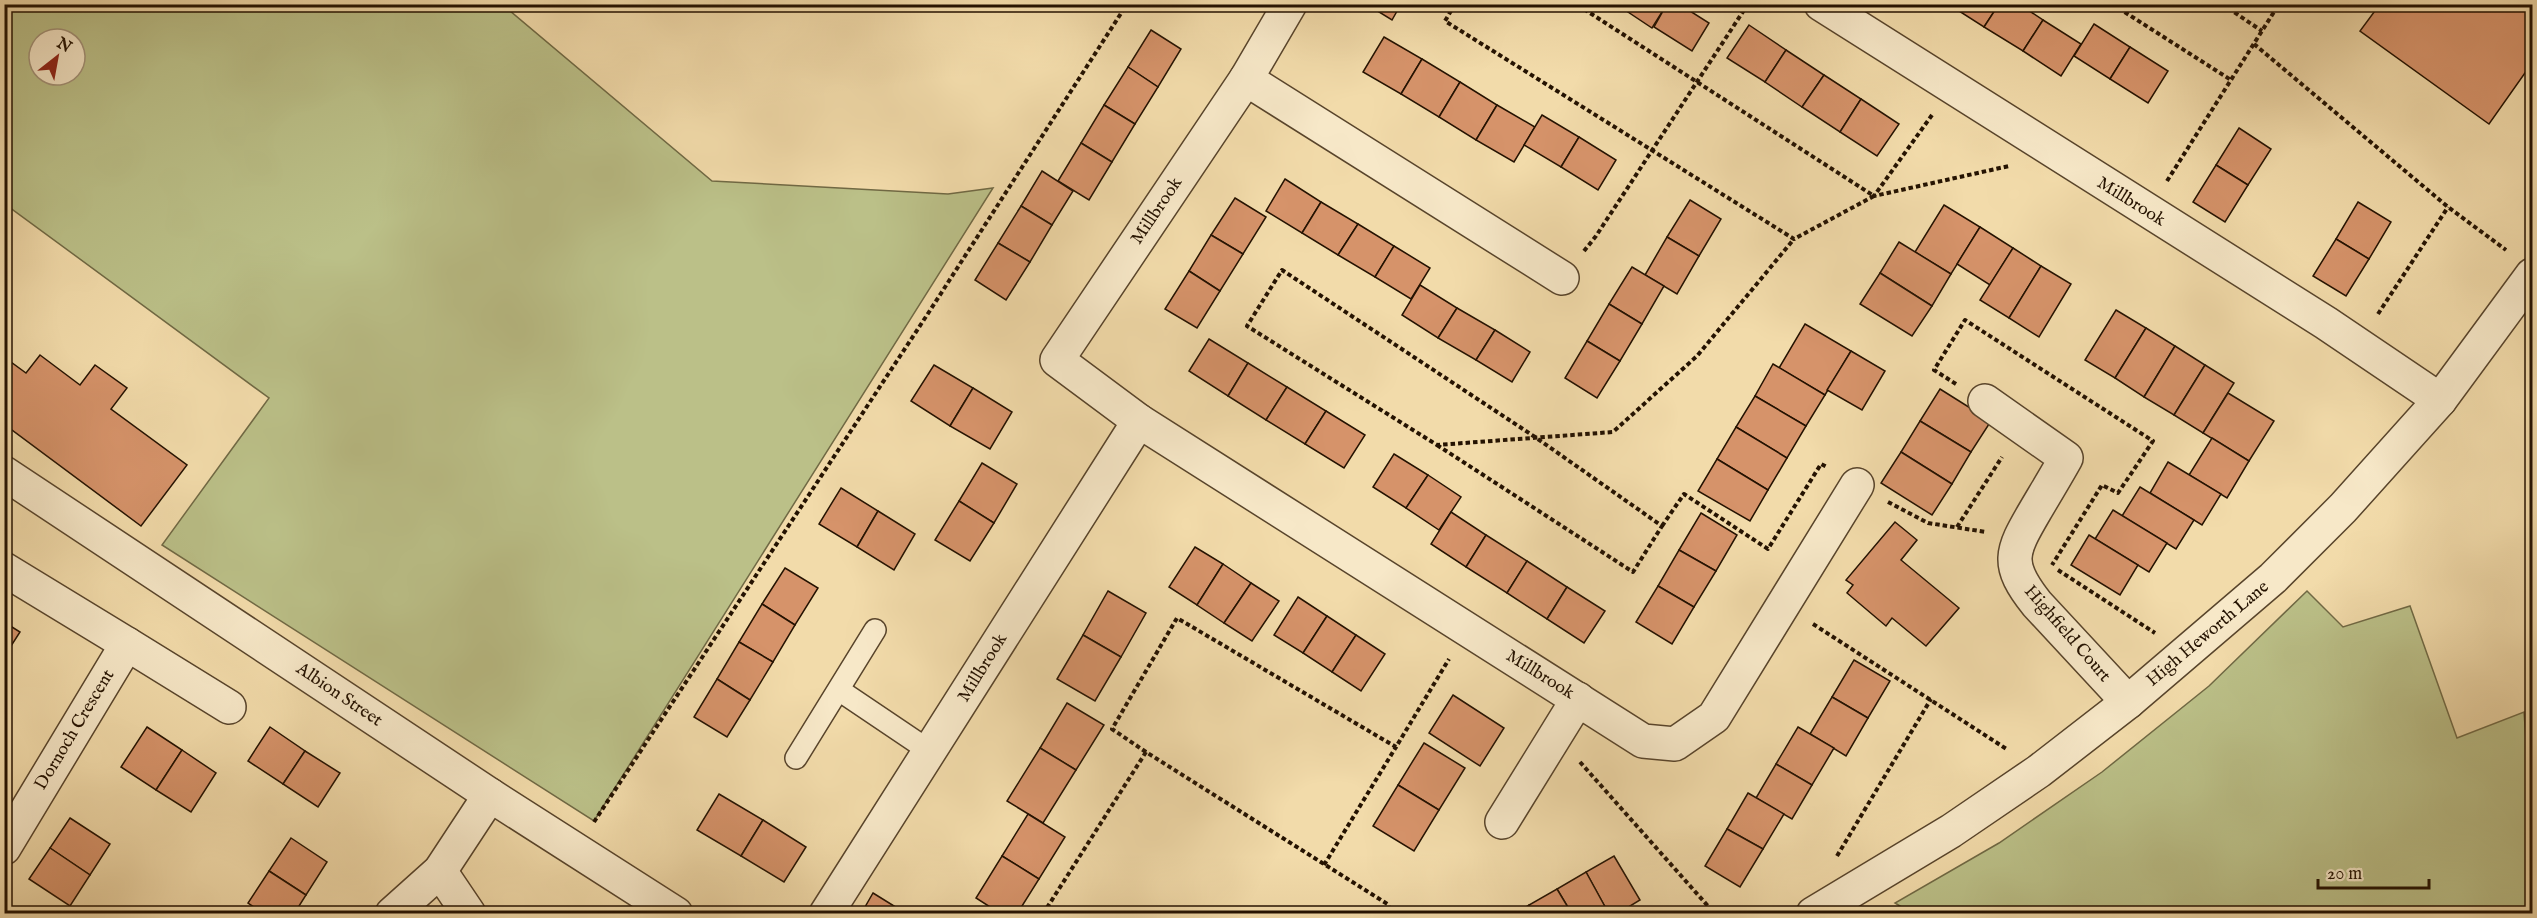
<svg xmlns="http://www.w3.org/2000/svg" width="2537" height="918" font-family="'IM FELL English',serif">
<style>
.green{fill:#bbc088;stroke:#706944;stroke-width:1.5;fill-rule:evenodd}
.building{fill:#d6936a;stroke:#241201;stroke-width:1.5}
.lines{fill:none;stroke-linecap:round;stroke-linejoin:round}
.service-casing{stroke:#58442b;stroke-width:24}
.minor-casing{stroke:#58442b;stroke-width:36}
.tertiary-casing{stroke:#58442b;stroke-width:36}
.path{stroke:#241201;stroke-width:4;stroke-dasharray:4.5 3;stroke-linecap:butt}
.service{stroke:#f7e8c8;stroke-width:21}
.minor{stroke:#f7e8c8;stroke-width:33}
.tertiary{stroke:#f7e8c8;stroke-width:33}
.labels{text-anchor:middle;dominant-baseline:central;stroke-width:6;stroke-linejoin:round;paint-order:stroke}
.street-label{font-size:18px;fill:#241201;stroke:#f7e8c8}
</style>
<rect width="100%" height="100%" fill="#f2dbaa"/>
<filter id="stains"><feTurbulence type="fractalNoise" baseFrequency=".00333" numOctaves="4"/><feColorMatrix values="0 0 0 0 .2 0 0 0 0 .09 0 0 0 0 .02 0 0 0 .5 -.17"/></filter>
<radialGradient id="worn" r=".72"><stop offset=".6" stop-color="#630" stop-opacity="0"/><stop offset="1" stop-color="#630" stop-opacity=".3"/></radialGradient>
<!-- green -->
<g class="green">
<path d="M5 4 503 5 712 181 948 194 993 188 594 821 162 545 269 398 5 204ZM39 39H75V75H39Z"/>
<path d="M2307 591 2343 627 2410 606 2457 738 2524 712 2529 780 2532 785V913L1913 914 1895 903 1999 843 2102 772 2209 686Z"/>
</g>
<!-- building -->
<g class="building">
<path d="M1366 4H1401L1392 20Z"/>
<path d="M1616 4H1667L1652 28Z"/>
<path d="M1667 4H1679L1709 23 1692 51 1654 27Z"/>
<path d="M1948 4H1999L1984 27Z"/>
<path d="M1999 4H2019L2043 20 2023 51 1984 27Z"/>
<path d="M2380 4H2524L2532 11V63L2489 124 2360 31Z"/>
<path d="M2043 20 2081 44 2061 76 2023 51Z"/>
<path d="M2094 24 2130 47 2110 79 2074 56Z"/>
<path d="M1749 25 1786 50 1765 82 1727 58Z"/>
<path d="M1151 30 1181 49 1158 87 1128 67Z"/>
<path d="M1384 37 1422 59 1401 94 1363 72Z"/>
<path d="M2130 47 2168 71 2148 103 2110 79Z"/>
<path d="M1786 50 1824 75 1802 107 1765 82Z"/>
<path d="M1422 59 1460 82 1439 117 1401 94Z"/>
<path d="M1128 67 1158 87 1135 124 1104 105Z"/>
<path d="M1824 75 1861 99 1840 132 1802 107Z"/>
<path d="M1460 82 1497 105 1476 140 1439 117Z"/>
<path d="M1861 99 1899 124 1877 156 1840 132Z"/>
<path d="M1104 105 1135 124 1112 162 1081 143Z"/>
<path d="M1497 105 1535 127 1514 162 1476 140Z"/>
<path d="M1542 115 1579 137 1561 167 1524 145Z"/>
<path d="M2239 128 2271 149 2248 185 2216 165Z"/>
<path d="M1579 137 1616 160 1598 190 1561 167Z"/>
<path d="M1081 143 1112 162 1089 200 1058 181Z"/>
<path d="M2216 165 2248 185 2225 222 2193 202Z"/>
<path d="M1042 171 1073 191 1052 225 1021 206Z"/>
<path d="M1285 179 1321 202 1302 233 1266 211Z"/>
<path d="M1235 198 1266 217 1243 254 1211 235Z"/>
<path d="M1690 200 1721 219 1699 256 1667 237Z"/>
<path d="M1321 202 1358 224 1338 255 1302 233Z"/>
<path d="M2358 202 2391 222 2369 259 2336 239Z"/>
<path d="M1944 205 1980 227 1951 274 1915 252Z"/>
<path d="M1021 206 1052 225 1030 262 998 243Z"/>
<path d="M1358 224 1394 246 1375 277 1338 255Z"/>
<path d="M1980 227 2013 248 1990 285 1957 264Z"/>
<path d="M1211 235 1243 254 1220 291 1189 271Z"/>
<path d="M1667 237 1699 256 1677 294 1645 275Z"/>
<path d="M2336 239 2369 259 2346 296 2313 276Z"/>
<path d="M1899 242 1951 274 1932 306 1880 273Z"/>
<path d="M998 243 1030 262 1006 300 975 280Z"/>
<path d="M1394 246 1430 268 1411 299 1375 277Z"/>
<path d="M2013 248 2041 266 2009 318 1980 300Z"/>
<path d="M2041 266 2071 284 2039 337 2009 318Z"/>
<path d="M1632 267 1664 286 1642 324 1609 304Z"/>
<path d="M1189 271 1220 291 1197 328 1165 309Z"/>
<path d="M1880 273 1932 306 1912 336 1860 304Z"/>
<path d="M1420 285 1457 308 1438 338 1402 315Z"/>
<path d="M1609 304 1642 324 1620 361 1587 341Z"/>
<path d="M1457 308 1495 330 1476 360 1438 338Z"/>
<path d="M2116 310 2146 328 2115 378 2085 360Z"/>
<path d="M1805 324 1851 351 1825 395 1779 368Z"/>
<path d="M2146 328 2175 346 2144 397 2115 378Z"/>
<path d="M1495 330 1530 352 1512 382 1476 360Z"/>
<path d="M1209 339 1248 363 1228 396 1189 371Z"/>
<path d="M1587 341 1620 361 1597 398 1565 378Z"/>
<path d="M2175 346 2205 365 2174 415 2144 397Z"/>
<path d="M1851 351 1885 371 1862 410 1827 390Z"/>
<path d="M40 355 80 385 95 365 127 388 111 409 187 465 141 526 4 424V357L26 373Z"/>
<path d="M1248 363 1287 387 1266 420 1228 396Z"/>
<path d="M1773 364 1825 395 1806 426 1755 396Z"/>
<path d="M934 365 973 388 950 426 911 401Z"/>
<path d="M2205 365 2234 383 2203 433 2174 415Z"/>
<path d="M1287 387 1326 411 1305 444 1266 420Z"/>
<path d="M973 388 1012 412 990 449 950 426Z"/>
<path d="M1940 389 1991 421 1971 452 1920 421Z"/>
<path d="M2228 393 2274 421 2249 461 2203 433Z"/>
<path d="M1755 396 1806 426 1787 458 1736 427Z"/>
<path d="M1326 411 1365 435 1344 468 1305 444Z"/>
<path d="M1920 421 1971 452 1952 484 1901 452Z"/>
<path d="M1736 427 1787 458 1768 490 1717 459Z"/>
<path d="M2212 438 2249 461 2227 498 2189 475Z"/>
<path d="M1901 452 1952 484 1932 515 1881 483Z"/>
<path d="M1394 454 1428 475 1406 508 1373 487Z"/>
<path d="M1717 459 1768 490 1750 521 1698 491Z"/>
<path d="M2168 462 2221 494 2202 525 2150 493Z"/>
<path d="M982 463 1017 484 994 523 959 501Z"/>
<path d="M1428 475 1461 497 1439 530 1406 508Z"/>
<path d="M2140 487 2194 520 2176 549 2122 516Z"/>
<path d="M841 488 878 511 857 547 819 524Z"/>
<path d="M959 501 994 523 970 561 935 540Z"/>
<path d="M2113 510 2167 543 2149 572 2095 539Z"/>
<path d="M878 511 915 534 894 570 857 547Z"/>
<path d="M1451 512 1486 535 1466 567 1431 544Z"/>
<path d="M1701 513 1737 535 1716 571 1679 550Z"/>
<path d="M1895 522 1917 540 1901 560 1959 608 1926 646 1892 618 1886 626 1847 593 1853 585 1846 580Z"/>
<path d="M1486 535 1527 561 1507 593 1466 567Z"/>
<path d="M2089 535 2138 565 2120 595 2071 565Z"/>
<path d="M1195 547 1223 564 1197 605 1169 587Z"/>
<path d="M1679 550 1716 571 1694 607 1658 586Z"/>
<path d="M1527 561 1567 587 1547 619 1507 593Z"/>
<path d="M1223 564 1251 583 1224 623 1197 605Z"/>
<path d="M785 568 818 588 795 625 762 604Z"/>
<path d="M1251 583 1279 601 1252 641 1224 623Z"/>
<path d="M1658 586 1694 607 1672 644 1636 622Z"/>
<path d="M1567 587 1605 611 1584 643 1547 619Z"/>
<path d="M1108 591 1146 613 1121 657 1083 635Z"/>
<path d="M1298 597 1327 616 1303 653 1274 635Z"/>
<path d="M762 604 795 625 773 662 739 642Z"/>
<path d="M1327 616 1356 635 1332 672 1303 653Z"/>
<path d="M4 622 20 632 4 657Z"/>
<path d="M1083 635 1121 657 1095 701 1057 679Z"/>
<path d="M1356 635 1385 654 1361 691 1332 672Z"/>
<path d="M739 642 773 662 750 700 717 679Z"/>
<path d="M1854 660 1890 681 1868 718 1832 697Z"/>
<path d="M717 679 750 700 727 737 694 717Z"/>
<path d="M1453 695 1504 728 1480 766 1429 733Z"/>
<path d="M1832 697 1868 718 1846 756 1810 734Z"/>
<path d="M1067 703 1104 725 1076 770 1040 748Z"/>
<path d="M147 727 182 750 156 790 121 767Z"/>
<path d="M270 727 305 751 283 784 248 761Z"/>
<path d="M1798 727 1834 748 1812 785 1776 764Z"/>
<path d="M1424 743 1465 768 1439 810 1398 785Z"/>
<path d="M1040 748 1076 770 1043 823 1007 801Z"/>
<path d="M182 750 216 773 191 812 156 790Z"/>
<path d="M305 751 340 773 318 807 283 784Z"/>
<path d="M1776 764 1812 785 1792 819 1756 798Z"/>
<path d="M1398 785 1439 810 1414 851 1373 826Z"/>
<path d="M1748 793 1784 814 1763 849 1727 829Z"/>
<path d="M719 794 763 820 741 856 697 830Z"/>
<path d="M1028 814 1065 837 1039 879 1002 856Z"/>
<path d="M70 818 110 844 90 875 50 848Z"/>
<path d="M763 820 806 847 784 882 741 856Z"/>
<path d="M1727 829 1763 849 1740 887 1705 866Z"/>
<path d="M291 838 327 862 306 895 269 871Z"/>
<path d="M50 848 90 875 70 906 29 879Z"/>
<path d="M1002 856 1039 879 1017 914H1001L976 898Z"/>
<path d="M1614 856 1640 900 1617 914H1609L1586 872Z"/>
<path d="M269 871 306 895 294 914H264L248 903Z"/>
<path d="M1586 872 1609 914H1572L1557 889Z"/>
<path d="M1557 889 1572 914H1534L1529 905Z"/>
<path d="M873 893 907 914H861Z"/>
<path d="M1529 905 1534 914H1515Z"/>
<path d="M204 907 214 914H200Z"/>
</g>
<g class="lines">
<!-- service casing -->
<g class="service-casing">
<g id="service">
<path d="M839 690 931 752"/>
<path d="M796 758 875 630"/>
</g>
</g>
<!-- minor casing -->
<g class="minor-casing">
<g id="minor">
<path d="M1290 4 1246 79 1057 360 1139 421 1643 741 1675 744 1714 717 1857 485"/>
<path d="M1821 4 2326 323 2440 400"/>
<path d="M1246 79 1562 278"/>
<path d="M1985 401 2066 458C2056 476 2045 494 2035 511 2011 552 2005 564 2037 604L2128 702"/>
<path d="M4 569 127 644 4 848"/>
<path d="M127 644 229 707"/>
<path d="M1502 822 1578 699"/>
<path d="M440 871 469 914"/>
<path d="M392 914 440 871 490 795"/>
<path d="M826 914 1139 421"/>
</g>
</g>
<!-- tertiary casing -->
<g class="tertiary-casing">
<g id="tertiary">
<path d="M4 473 490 795 676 914"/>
<path d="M1813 914 1951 831 2039 771 2128 702 2273 578 2343 508 2440 400 2532 275"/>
</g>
</g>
<!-- path -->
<g class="path">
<path d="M1455 4 1445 21 1794 239 1874 196 1576 4"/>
<path d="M2112 4 2231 80"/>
<path d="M2222 4 2262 31"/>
<path d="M2254 44 2448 207 2506 250"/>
<path d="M1932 115 1874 196 2009 166"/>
<path d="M2167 181 2279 4"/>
<path d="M1584 251 1596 236 1748 4"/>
<path d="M2378 314 2448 207"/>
<path d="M1956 384 1934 370 1965 320 2153 441 2118 493 2102 485 2052 565"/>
<path d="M1437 445 1633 572 1662 526 1535 437 1282 270 1247 326 1437 445 1613 432 1697 356 1794 239"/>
<path d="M1888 502 1928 523 1986 532"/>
<path d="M1662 526 1684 494 1768 549 1821 464 1827 467"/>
<path d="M1957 527 2002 457"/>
<path d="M2058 570 2155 633"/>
<path d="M1813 624 2008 750"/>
<path d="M1146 752 1112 729 1177 618 1396 747 1449 659"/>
<path d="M1580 762 1715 914"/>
<path d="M594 822 929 312 1127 4"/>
<path d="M1837 856 1931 699"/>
<path d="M1324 865 1396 747"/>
<path d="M1043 914 1146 752 1389 905 1390 914"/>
</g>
<!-- service -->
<use href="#service" class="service"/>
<!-- minor -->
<use href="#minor" class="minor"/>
<!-- tertiary -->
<use href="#tertiary" class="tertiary"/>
</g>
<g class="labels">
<!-- street labels -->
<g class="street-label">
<text transform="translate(2131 202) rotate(32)">Millbrook</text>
<text transform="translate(1157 211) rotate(-56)">Millbrook</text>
<text transform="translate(2067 634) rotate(49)">Highfield Court</text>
<text transform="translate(2208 634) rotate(-40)">High Heworth Lane</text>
<text transform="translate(983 668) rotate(-58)">Millbrook</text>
<text transform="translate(1540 675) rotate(32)">Millbrook</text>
<text transform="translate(339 695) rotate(34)">Albion Street</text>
<text transform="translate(75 730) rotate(-59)">Dornoch Crescent</text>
</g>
</g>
<!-- margin -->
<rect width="2537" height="918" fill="none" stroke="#f2dbaa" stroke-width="24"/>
<rect x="6" y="6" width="2525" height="906" fill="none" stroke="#241201" stroke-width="3"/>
<rect x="12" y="12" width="2513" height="894" fill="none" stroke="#241201" stroke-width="1.5"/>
<!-- north arrow -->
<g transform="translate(57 57) rotate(31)"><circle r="28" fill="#f7e8c8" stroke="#a39278" stroke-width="1.5"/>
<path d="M0-4.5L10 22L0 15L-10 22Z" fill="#8f2418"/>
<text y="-9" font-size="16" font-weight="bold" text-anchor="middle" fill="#241201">N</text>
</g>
<!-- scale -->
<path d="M2318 879v9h111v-9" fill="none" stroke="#241201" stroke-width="3"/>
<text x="2327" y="879" font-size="18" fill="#241201" stroke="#f7e8c8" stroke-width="4.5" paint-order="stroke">20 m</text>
<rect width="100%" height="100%" filter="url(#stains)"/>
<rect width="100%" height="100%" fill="url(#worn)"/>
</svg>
